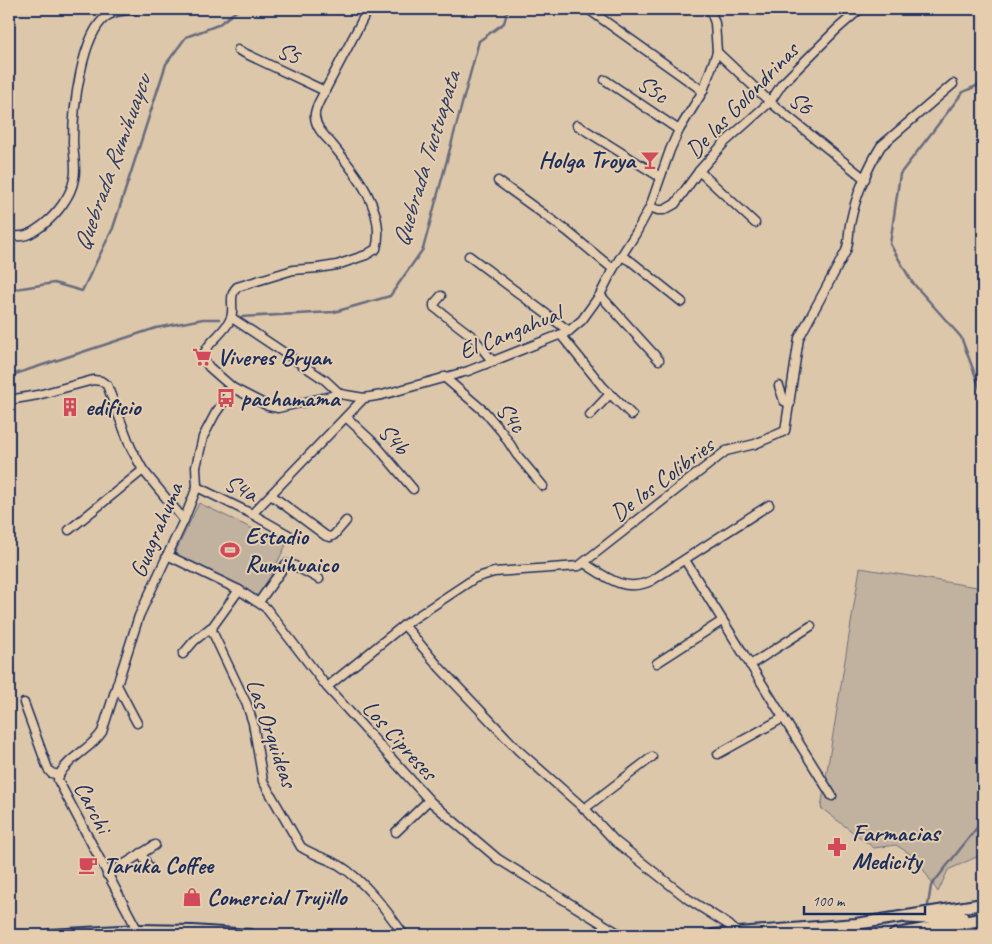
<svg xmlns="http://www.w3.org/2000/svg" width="992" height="944" font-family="Caveat,sans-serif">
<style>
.green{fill:#c1b19f;stroke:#6e707e}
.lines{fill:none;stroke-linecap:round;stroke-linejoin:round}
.stream{stroke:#676c7d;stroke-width:2.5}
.minor-casing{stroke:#1b2f5e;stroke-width:11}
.major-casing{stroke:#1b2f5e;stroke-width:14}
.highway-casing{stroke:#1b2f5e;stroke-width:15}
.minor{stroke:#e5cdae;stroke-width:8}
.major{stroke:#e5cdae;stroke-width:10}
.highway{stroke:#e5cdae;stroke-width:11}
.labels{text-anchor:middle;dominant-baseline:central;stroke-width:4;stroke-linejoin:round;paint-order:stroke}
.street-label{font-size:24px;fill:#1b2f5e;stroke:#e5cdae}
.poi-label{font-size:24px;font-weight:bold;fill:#1b2f5e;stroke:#e5cdae;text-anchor:start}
.water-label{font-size:25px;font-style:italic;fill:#2e3e66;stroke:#e5cdae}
</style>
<rect width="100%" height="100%" fill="#ddc7ab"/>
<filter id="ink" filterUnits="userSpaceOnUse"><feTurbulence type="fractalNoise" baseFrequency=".02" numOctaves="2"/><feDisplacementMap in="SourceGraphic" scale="10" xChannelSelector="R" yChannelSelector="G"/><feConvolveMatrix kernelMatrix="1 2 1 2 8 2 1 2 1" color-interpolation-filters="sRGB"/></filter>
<g filter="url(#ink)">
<!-- green -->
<g class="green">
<path d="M199 503 286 545 260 597 174 555Z"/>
<path d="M860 568 983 588V854L948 870 938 892 915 857 896 845 874 848 821 808Z"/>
</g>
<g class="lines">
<!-- stream -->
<g class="stream">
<path d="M983 83 963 92 900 174 890 244 912 282 961 337 983 396"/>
<path d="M9 290 54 283 82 291 113 228 166 64 186 37 218 25 239 9"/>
<path d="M241 317 334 312 390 296 423 249 479 41 504 23 508 9"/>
<path d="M9 376 156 328 203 319H219"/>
<path d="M928 905 931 886 983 820"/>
</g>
<!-- minor casing -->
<g class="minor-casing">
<g id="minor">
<path d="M368 9 319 102C317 107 314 112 315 117 316 128 324 135 331 143 354 171 387 210 376 249L366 255 337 265 318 268 293 270 237 287C227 297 236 309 230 320 223 335 206 342 203 358L209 367 233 388 268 406 278 408 340 394 364 398 382 395 468 371 569 331 582 320 600 295 613 269 636 233 650 207 670 150 679 130 703 91 717 52 715 23 710 9"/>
<path d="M588 9 703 91"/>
<path d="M238 50 325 91"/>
<path d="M717 52 770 102 865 179"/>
<path d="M605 80 679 130"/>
<path d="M577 125 660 177"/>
<path d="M699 171 755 223"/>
<path d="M498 181 567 231 613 269"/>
<path d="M650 207 658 210H664L675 204 699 171 724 143 770 102 782 84 836 30 860 9"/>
<path d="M9 235C23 239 31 234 43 225 57 214 71 196 74 179 77 167 73 153 73 141 73 110 81 34 107 16 116 10 127 10 136 9"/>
<path d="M469 256 569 331"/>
<path d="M621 256 632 262 682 302"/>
<path d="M600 295 659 360"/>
<path d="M441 296 434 304V307L473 337 493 362"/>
<path d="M232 318 325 380 340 394"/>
<path d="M561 335 603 387 632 415"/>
<path d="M444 377 485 412 502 432 517 455 543 486"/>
<path d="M779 386 784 401 790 404"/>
<path d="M9 400 38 395 93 380 101 381 107 385 131 448 143 470 184 520"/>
<path d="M590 415 610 394"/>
<path d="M346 417 376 445 413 489"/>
<path d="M197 487 252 514 294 538"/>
<path d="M271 495 326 536 330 537 334 535 346 521"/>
<path d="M252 514 364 398"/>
<path d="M69 530 143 470"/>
<path d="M167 555 239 590 266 608 327 687 431 802 498 859 621 935"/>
<path d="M685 560 832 796"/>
<path d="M584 563C606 577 624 593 651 581L769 505"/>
<path d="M239 590 213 626 212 631 247 705 253 723 263 781 301 847C313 855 326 858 339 865 365 881 387 911 404 935"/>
<path d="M259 602 286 564 293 565 319 579"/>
<path d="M404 625 440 668 519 751 588 812 615 841 688 899 729 925 739 934"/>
<path d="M183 654 194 641 210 628 212 630"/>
<path d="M657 663 722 621"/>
<path d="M750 665 811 626"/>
<path d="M117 685 137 723"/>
<path d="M327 687 404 625 475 578 494 572 579 566 726 451 755 444 785 431 799 338 846 251C850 240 848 230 851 220 856 195 868 167 881 146L953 84"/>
<path d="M24 703 48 769 51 773 59 775"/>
<path d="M718 754 783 718"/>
<path d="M59 775C69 757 91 749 102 732L139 616 184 520 197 487 196 467 203 437 215 414 233 388"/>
<path d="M59 775 58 780 68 799 140 935"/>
<path d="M584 809 652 757"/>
<path d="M396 832 429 800"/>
<path d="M141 853 150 870"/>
<path d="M107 875 155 845"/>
</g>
</g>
<!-- major casing -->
<g class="major-casing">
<g id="major">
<path d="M50 935 138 930 193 931 250 935"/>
<path d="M713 935 856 924 983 904"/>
</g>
</g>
<!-- highway casing -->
<g class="highway-casing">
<g id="highway">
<path d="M907 917 928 918 962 917"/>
<path d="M895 935 983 919"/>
<path d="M978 935 983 934"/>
</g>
</g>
<!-- minor -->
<use href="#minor" class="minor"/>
<!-- major -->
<use href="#major" class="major"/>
<!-- highway -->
<use href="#highway" class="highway"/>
</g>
</g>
<!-- icons -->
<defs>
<g id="bar-bare" transform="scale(1.5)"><path d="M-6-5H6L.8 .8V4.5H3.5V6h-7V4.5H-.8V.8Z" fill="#d1495b" stroke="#e5cdae" stroke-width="2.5" paint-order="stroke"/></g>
<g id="supermarket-bare" transform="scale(1.5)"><path d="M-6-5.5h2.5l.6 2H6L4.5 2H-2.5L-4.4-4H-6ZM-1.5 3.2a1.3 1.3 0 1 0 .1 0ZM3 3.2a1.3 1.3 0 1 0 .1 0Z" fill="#d1495b" stroke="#e5cdae" stroke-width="2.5" paint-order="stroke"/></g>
<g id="bus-bare" transform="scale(1.5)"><path d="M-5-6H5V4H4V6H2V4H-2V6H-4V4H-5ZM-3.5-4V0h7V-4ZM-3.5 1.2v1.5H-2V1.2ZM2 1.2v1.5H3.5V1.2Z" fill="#d1495b" stroke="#e5cdae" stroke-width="2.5" paint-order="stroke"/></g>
<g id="building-bare" transform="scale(1.5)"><path d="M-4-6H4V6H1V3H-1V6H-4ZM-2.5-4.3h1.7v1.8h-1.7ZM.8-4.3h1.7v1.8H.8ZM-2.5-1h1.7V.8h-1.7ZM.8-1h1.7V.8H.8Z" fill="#d1495b" stroke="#e5cdae" stroke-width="2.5" paint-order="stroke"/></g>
<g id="stadium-bare" transform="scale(1.5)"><path d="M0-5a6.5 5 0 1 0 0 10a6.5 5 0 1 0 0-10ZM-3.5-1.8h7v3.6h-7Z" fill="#d1495b" stroke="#e5cdae" stroke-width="2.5" paint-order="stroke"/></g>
<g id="pharmacy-bare" transform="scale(1.5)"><path d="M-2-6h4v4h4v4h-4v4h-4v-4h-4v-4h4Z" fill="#d1495b" stroke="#e5cdae" stroke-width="2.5" paint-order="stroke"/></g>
<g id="cafe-bare" transform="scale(1.5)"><path d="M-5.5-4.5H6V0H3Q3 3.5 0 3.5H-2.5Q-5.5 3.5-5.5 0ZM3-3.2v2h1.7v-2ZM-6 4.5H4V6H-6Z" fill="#d1495b" stroke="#e5cdae" stroke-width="2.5" paint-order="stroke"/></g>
<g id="shop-bare" transform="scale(1.5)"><path d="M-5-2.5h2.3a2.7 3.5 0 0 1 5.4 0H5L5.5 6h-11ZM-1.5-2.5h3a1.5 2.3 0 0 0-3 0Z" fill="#d1495b" stroke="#e5cdae" stroke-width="2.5" paint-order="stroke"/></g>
</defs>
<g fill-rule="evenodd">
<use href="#bar-bare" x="650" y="160"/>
<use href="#supermarket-bare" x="202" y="357"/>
<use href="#bus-bare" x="226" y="398"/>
<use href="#building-bare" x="70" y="407"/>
<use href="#stadium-bare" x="230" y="550"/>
<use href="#pharmacy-bare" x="837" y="847"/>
<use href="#cafe-bare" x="88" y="865"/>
<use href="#shop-bare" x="192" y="897"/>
</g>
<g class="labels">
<!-- street labels -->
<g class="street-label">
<text transform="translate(289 53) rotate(25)">S5</text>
<text transform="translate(653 89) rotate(34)">S5c</text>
<text transform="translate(742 100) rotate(-46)">De las Golondrinas</text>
<text transform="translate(801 103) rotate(38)">S6</text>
<text transform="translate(510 332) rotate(-22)">El Cangahual</text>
<text transform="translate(511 417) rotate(51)">S4c</text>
<text transform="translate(394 439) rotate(47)">S4b</text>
<text transform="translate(662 479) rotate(-37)">De los Colibries</text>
<text transform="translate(241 488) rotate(26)">S4a</text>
<text transform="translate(156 530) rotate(-67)">Guagrahuma</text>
<text transform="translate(272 733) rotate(71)">Las Orquideas</text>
<text transform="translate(400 740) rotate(48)">Los Cipreses</text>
<text transform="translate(93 807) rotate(63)">Carchi</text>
</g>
<!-- poi labels -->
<g class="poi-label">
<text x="635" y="160" text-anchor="end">Holga Troya</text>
<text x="217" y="357">Viveres Bryan</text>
<text x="241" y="398">pachamama</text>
<text x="85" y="407">edificio</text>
<text x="245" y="536">Estadio<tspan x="245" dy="28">Rumihuaico</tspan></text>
<text x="852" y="833">Farmacias<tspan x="852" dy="28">Medicity</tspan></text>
<text x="103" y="865">Taruka Coffee</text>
<text x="207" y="897">Comercial Trujillo</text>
</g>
<!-- water labels -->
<g class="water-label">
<text transform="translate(426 159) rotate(-73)">Quebrada Tuctuapata</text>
<text transform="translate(112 163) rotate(-70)">Quebrada Rumihuaycu</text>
</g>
</g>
<!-- margin -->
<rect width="992" height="944" fill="none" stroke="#e5cdae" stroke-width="30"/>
<rect x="15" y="15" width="962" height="914" fill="none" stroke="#1b2f5e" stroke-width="2" filter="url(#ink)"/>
<!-- scale -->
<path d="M804 906v8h121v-8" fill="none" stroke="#1b2f5e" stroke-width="2.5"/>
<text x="812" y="906" font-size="15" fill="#1b2f5e" stroke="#e5cdae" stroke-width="4" paint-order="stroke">100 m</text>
</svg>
